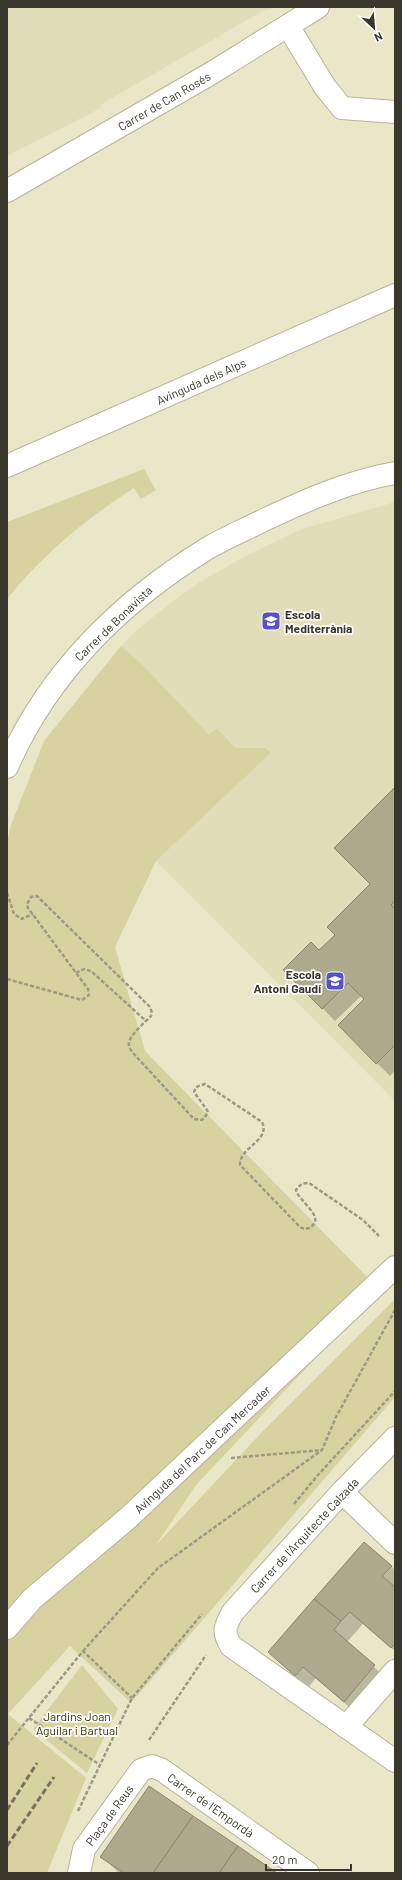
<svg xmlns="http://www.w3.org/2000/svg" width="402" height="1880" font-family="Barlow,sans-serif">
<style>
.built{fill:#e1ddb8}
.green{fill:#d8d2a0}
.shadow{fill:#0003}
.building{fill:#aca98d;stroke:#89866b}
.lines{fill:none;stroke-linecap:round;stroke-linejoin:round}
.minor-casing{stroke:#b6b397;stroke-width:24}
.path{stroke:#9d9a85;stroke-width:2.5;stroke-dasharray:4 2;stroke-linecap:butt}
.minor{stroke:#fff;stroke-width:22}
.rail{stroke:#757261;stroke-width:3;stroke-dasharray:6 3;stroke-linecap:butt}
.labels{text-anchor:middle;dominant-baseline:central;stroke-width:3.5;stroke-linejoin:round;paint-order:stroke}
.street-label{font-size:12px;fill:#3a382d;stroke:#fff}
.poi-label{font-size:12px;font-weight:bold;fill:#3a382d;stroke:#fff;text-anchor:start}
.park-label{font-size:12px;fill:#363000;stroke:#fff}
</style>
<rect width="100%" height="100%" fill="#eae7c9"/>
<!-- built -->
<g class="built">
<path d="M7 7H274L268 10 266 9 100 105 101 108 7 156Z"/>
<path d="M395 502V1101L156 861 271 753 266 748H235L217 728 209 735 143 665 121 646 138 629 177 598 198 583 247 555 302 529Z"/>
</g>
<!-- green -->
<g class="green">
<path d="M144 469 156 490 141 499 134 488C87 518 42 555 7 599V522Z"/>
<path d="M121 646 143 665 209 735 217 728 235 748H266L271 753 156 861 115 947 145 1051 380 1290 196 1485 156 1545 262 1432 395 1299V1397L131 1703 70 1646 8 1714 86 1778 47 1873H7V842L11 825 44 741Z"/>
<path d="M82 1665 118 1709 87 1773 33 1729Z"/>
</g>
<!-- shadow -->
<g class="shadow">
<path d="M395 788V1070L390 1076 339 1025 366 999 362 995 335 1021 285 970 320 952 336 935 372 884Z"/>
<path d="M391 1566 395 1570V1651L363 1624 347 1642 387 1679 357 1714 316 1678 308 1688 269 1652Z"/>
<path d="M102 1857 274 1873H119Z"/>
</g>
<!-- building -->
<g class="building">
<path d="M395 787V900L391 905 395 909V1045L376 1064 338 1025 364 999 348 983 322 1009 283 970 311 942 319 950 335 935 327 927 370 884 334 848Z"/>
<path d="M364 1542 392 1566 382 1576 395 1587V1644L391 1648 350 1612 341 1621 314 1599Z"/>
<path d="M314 1599 341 1621 334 1630 375 1665 344 1702 303 1667 295 1676 268 1652Z"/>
<path d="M149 1786 193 1816 153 1873H124L100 1857Z"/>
<path d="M193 1816 238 1846 219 1873H153Z"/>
<path d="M238 1846 277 1873H219Z"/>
</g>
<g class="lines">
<!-- minor casing -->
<g class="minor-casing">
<g id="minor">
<path d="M288 26 325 87 342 108 395 112"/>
<path d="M7 191 210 74 318 7"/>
<path d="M7 466 395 295"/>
<path d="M7 767C48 673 122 601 208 548 225 538 244 530 262 521 304 501 349 481 395 473"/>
<path d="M395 1438 342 1492 233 1612C225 1626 222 1631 231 1646L395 1761"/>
<path d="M342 1492 395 1543"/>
<path d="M7 1628 32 1599 128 1518 395 1267"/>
<path d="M346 1727 395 1671"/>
<path d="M79 1873 84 1849 141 1770 152 1766 162 1770 308 1873"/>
</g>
</g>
<!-- path -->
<g class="path">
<path d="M7 893 14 914 22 919 33 914"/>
<path d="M76 973 84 969 91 971 146 1021"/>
<path d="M7 979 82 1000 89 995 88 989 28 908 27 904 31 897 37 896 150 1007 152 1013 151 1016C145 1022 129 1036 129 1043 128 1046 131 1050 132 1052L194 1119 202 1120 208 1113 207 1110 194 1092 196 1087 205 1084 262 1122C271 1141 239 1147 240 1165L300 1227C303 1229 305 1229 309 1228 328 1218 298 1201 296 1190 300 1184 303 1183 309 1183L363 1220 379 1236"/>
<path d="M231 1458 322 1450"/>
<path d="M294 1504 318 1475 395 1391"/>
<path d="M83 1651 158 1568 322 1450 336 1417 395 1310"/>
<path d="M29 1718 100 1765"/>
<path d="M149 1740 206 1655"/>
<path d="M7 1745 83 1651 132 1698"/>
<path d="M78 1811 132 1698 202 1614"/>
</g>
<!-- minor -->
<use href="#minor" class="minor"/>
<!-- rail -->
<g class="rail">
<path d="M7 1810 37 1763"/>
<path d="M7 1846 54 1777"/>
</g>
</g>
<!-- icons -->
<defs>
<g id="school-square" transform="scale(1)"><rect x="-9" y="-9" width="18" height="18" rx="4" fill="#5750c8" stroke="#fff"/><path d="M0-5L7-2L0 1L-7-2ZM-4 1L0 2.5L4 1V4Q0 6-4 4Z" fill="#fff"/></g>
</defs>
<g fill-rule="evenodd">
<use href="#school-square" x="271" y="621"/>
<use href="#school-square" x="335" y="981"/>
</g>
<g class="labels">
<!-- street labels -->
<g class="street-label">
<text transform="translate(164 101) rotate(-30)">Carrer de Can Rosés</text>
<text transform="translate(201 381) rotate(-24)">Avinguda dels Alps</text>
<text transform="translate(113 623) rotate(-44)">Carrer de Bonavista</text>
<text transform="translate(202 1449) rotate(-43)">Avinguda del Parc de Can Mercader</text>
<text transform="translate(304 1535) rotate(-47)">Carrer de l'Arquitecte Calzada</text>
<text transform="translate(211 1805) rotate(35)">Carrer de l'Empordà</text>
<text transform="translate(109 1815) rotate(-54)">Plaça de Reus</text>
</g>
<!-- poi labels -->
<g class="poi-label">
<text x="285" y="614">Escola<tspan x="285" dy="14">Mediterrània</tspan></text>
<text x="321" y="974" text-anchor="end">Escola<tspan x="321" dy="14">Antoni Gaudí</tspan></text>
</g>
<!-- park labels -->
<g class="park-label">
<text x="77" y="1716">Jardins Joan<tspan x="77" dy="14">Aguilar i Bartual</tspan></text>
</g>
</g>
<!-- border -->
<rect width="402" height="1880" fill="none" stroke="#3a382d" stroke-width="16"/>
<!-- north arrow -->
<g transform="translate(374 28) rotate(154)" stroke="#ffffff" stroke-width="3" paint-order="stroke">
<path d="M0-3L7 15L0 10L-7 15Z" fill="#3a382d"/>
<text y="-6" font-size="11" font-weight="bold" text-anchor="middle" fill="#3a382d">N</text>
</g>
<!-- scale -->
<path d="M266 1864v6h85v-6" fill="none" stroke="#3a382d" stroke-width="2"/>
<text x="272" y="1864" font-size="12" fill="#3a382d" stroke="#ffffff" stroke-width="3" paint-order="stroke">20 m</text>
</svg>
